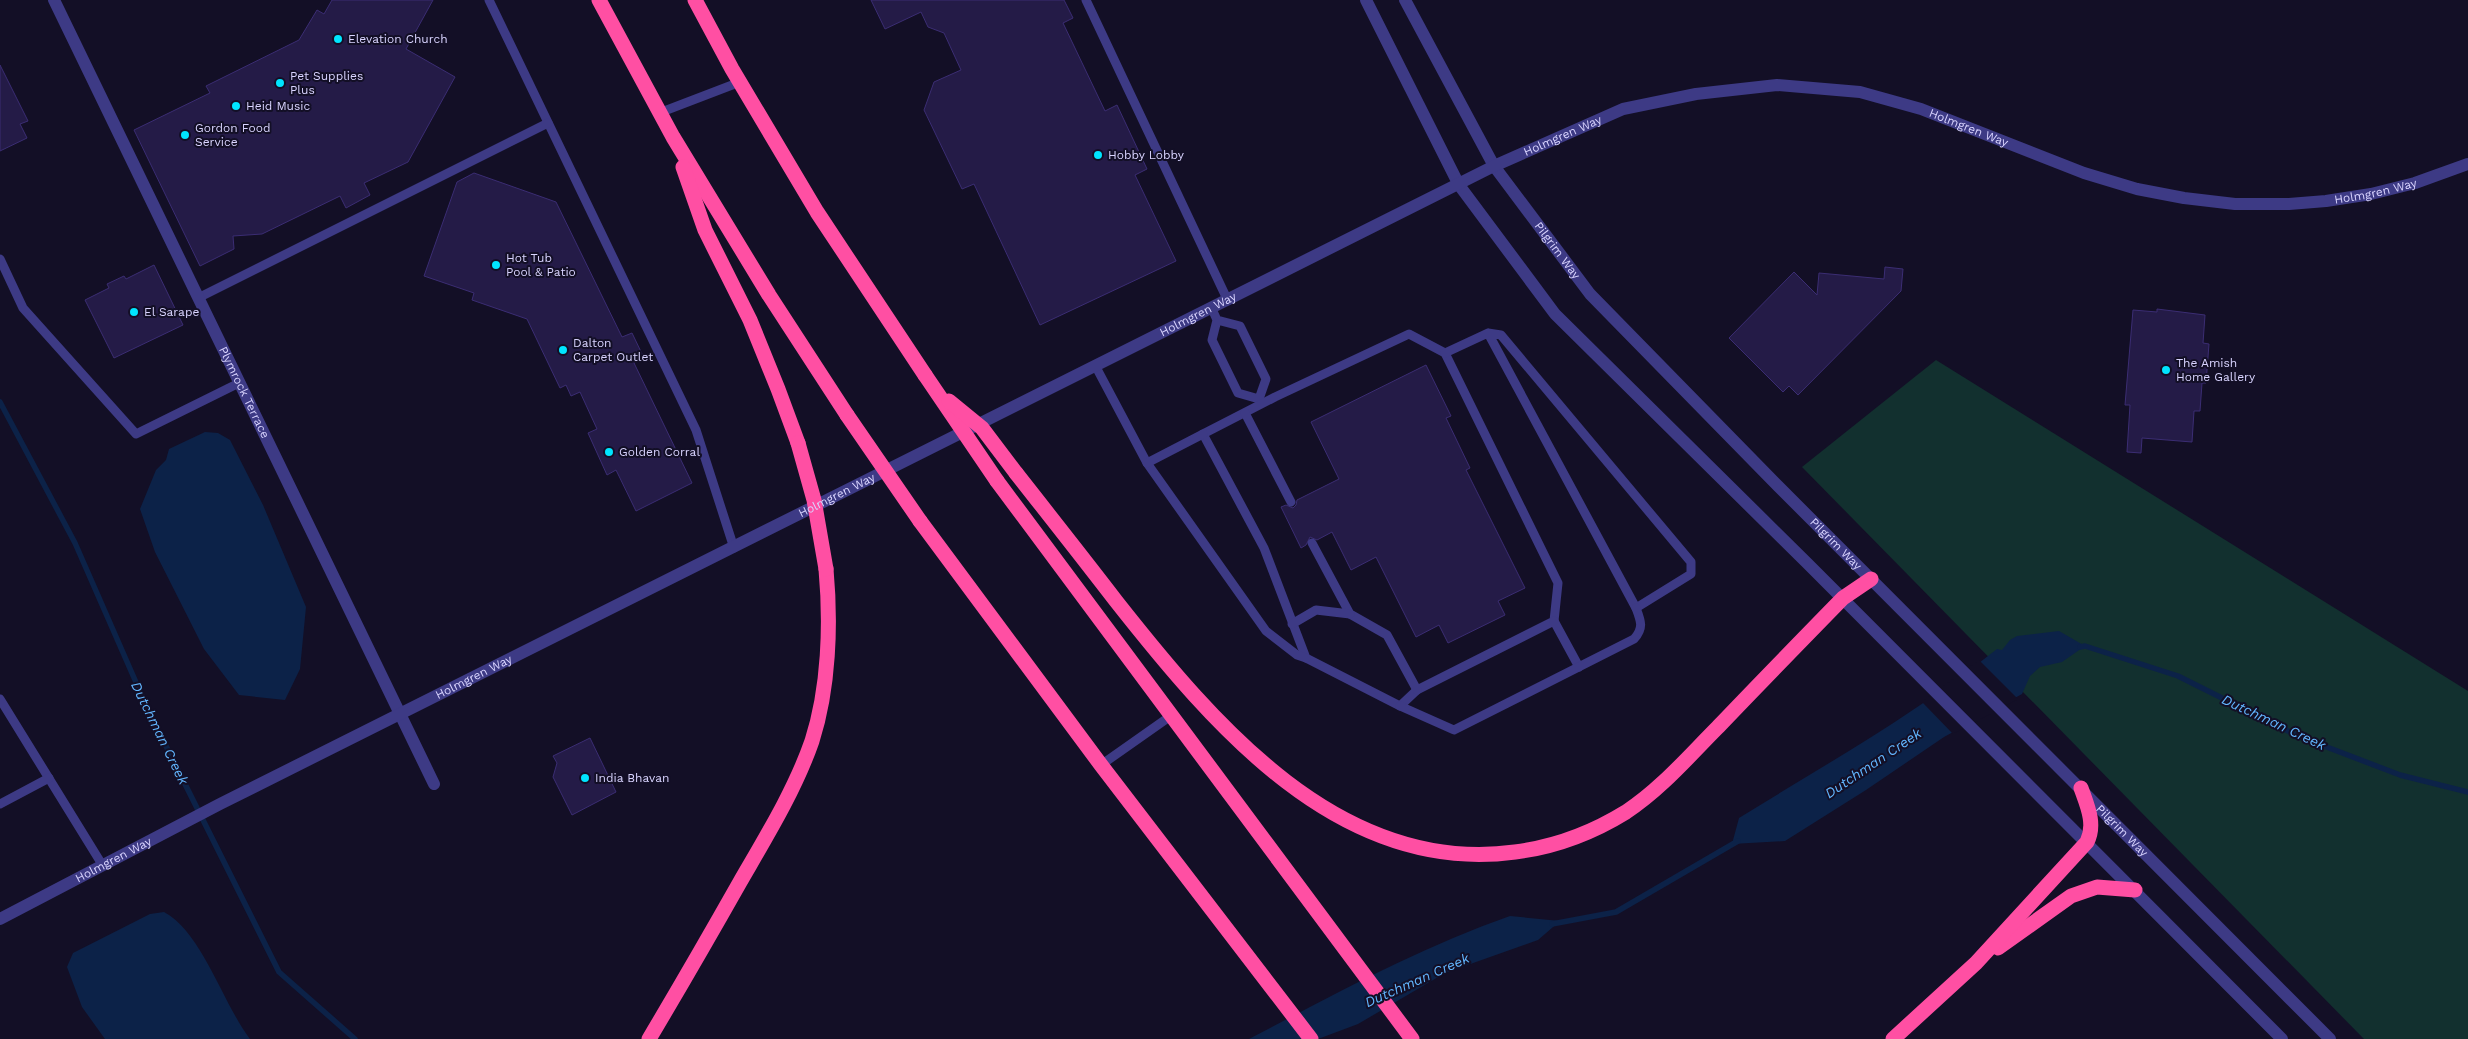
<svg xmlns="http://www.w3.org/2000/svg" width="2468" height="1039" font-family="'Work Sans',sans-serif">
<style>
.green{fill:#12302f}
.water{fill:#0c2248}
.pier{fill:#130f26}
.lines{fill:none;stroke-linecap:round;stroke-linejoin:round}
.stream{stroke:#0c2248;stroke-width:5.5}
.building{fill:#241b47;stroke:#3b2d73}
.service{stroke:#3d3a85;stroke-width:9}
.minor{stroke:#3d3a85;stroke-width:12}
.tertiary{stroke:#3d3a85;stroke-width:12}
.motorway{stroke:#ff4fa3;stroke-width:15}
.motorway-bridge{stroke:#ff4fa3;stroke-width:15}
.poi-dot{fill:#00e5ff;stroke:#130f26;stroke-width:2}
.labels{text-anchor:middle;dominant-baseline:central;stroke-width:4;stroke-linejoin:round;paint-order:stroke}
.poi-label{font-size:12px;fill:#d9d4ff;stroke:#130f26;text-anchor:start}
.street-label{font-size:12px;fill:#d9d4ff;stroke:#130f26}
.water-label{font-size:14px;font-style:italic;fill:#62b6ff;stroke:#130f26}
</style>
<rect width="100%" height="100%" fill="#130f26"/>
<!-- green -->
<path class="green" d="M1936 360 2468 691V1039H2364L1802 467Z"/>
<!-- water -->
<g class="water">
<path d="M205 432 218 433 230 440 263 505 306 607 300 669 285 700 239 695 204 649 155 552 140 509 156 470 166 460 169 449Z"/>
<path d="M2059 631 2085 646 2062 662 2040 667 2030 676 2022 694 1944 737 1866 790 1785 841 1732 844 1739 818C1826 764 1916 714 1997 649L2002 650 2010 640 2017 636Z"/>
<path d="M164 912C202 932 223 1004 250 1039H105L82 1007 67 967 73 953 150 914Z"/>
<path d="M1510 916 1560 921 1538 940 1445 973 1358 1024 1318 1039H1249C1333 995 1419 948 1510 916Z"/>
</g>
<!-- pier -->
<path class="pier" d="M1979 660 2018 699 1953 734 1922 702Z"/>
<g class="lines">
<!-- stream -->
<g class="stream">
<path d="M0 402 75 543 149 712 279 972 355 1039"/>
<path d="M2080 647 2085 646 2178 676 2298 736 2400 775 2468 792"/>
<path d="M1552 924 1616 912 1738 841"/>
</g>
</g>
<!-- building -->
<g class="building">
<path d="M332 0H433L406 49 455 77 408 162 364 183 370 195 346 208 340 196 262 234 233 236 234 249 200 266 134 130 210 93 206 86 299 40 317 10 324 14Z"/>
<path d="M871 0H1064L1073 18 1063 23 1105 111 1117 105 1147 169 1135 175 1176 261 1040 325 974 184 962 189 924 110 934 82 961 70 944 33 928 27 921 12 885 29Z"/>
<path d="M0 65 28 121 20 124 27 138 0 151Z"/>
<path d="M474 173 556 202 622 337 632 333 644 358 634 363 692 483 636 511 616 470 607 475 588 433 597 429 580 392 571 396 566 385 560 388 527 319 472 300 474 293 424 276 457 182Z"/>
<path d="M154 265 183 325 114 358 85 300 109 288 107 284 124 276 126 279Z"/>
<path d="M1885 267 1903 269 1901 291 1798 395 1789 386 1783 392 1729 338 1794 272 1817 295 1819 273 1884 279Z"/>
<path d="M2157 309 2205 315 2203 343 2209 344 2206 383H2202L2200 411H2194L2192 442 2142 438 2141 453 2127 452 2130 405H2125L2133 310 2157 312Z"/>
<path d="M1426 365 1451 416 1446 418 1470 468 1466 470 1525 588 1498 601 1505 615 1448 643 1439 625 1416 637 1376 557 1351 570 1332 532 1317 540 1310 537 1306 545 1301 548 1281 507 1286 505 1293 508 1296 505 1297 500 1339 479 1311 422Z"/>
<path d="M590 738 616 792 572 815 553 777 557 763 553 756Z"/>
</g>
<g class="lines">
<!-- service -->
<g class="service">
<path d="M489 0 696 430 734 548"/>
<path d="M1086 0 1228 301"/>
<path d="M659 113 740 82"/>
<path d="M0 259 23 308 136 434 239 383"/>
<path d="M198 298 548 123"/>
<path d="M1212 309 1217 320 1212 340 1238 393 1259 399 1266 379 1240 326 1217 320"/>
<path d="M1409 334 1445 353 1558 583 1554 621 1417 690 1400 706 1306 658 1264 548 1203 434 1275 397Z"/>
<path d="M1445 353 1488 333 1501 335 1691 562V574L1636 608 1488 333"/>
<path d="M1096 367 1147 463 1266 631 1297 655 1306 658"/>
<path d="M1245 413 1291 502"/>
<path d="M1147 463 1203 434"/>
<path d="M1312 543 1350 614 1387 635 1417 690"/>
<path d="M1554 621 1579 667"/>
<path d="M1292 624 1316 610 1350 614"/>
<path d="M0 699 103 866"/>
<path d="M1400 706 1454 730 1634 639C1644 628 1641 621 1636 608"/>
<path d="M1101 765 1172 715"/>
<path d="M0 804 49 778"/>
</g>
<!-- minor -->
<path class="minor" id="s1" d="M54 0 434 784"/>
<!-- tertiary -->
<g class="tertiary">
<path d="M1366 0 1459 185 1555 314 1808 564 2282 1039"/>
<path id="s2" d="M1405 0 1494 166 1590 294 1778 486 2330 1039"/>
<path id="s3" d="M0 919 220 804 1494 166 1623 109 1696 94 1777 85 1860 92 1921 109 2084 173 2137 189 2184 198 2235 204H2289L2326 201 2371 194 2415 183 2468 164"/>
</g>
<!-- motorway -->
<g class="motorway">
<path d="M599 0 673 137 769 295 847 415"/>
<path d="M695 0 732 69 817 212 925 375"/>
<path d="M683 167 705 230 750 320 778 389 798 443"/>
<path d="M1016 473C1049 515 1083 558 1116 601 1213 724 1340 876 1515 852 1555 847 1592 833 1626 812 1661 789 1689 756 1718 727 1759 684 1801 641 1843 598L1871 579"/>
<path d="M997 481 1412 1039"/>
<path d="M920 521 1101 765 1311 1039"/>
<path d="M1998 948 2071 896 2097 887 2135 890"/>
<path d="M649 1039C680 987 710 935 740 882 766 837 795 790 812 741 829 688 831 624 826 569"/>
<path d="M1893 1039 1976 963 2087 842C2096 824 2087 805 2081 788"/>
</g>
<!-- motorway-bridge -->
<g class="motorway-bridge">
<path d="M925 375 997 481"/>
<path d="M949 401 982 428 1016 473"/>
<path d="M847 415 920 521"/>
<path d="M798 443 814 500 826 569"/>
</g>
</g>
<!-- markers -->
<g class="poi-dot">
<circle cx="338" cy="39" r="5"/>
<circle cx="280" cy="83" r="5"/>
<circle cx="236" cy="106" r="5"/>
<circle cx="185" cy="135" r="5"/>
<circle cx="1098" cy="155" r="5"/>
<circle cx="496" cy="265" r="5"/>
<circle cx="134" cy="312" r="5"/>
<circle cx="563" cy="350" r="5"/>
<circle cx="2166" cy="370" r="5"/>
<circle cx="609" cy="452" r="5"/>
<circle cx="585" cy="778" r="5"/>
</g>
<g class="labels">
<!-- poi labels -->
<g class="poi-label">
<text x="348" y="39">Elevation Church</text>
<text x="290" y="76">Pet Supplies<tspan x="290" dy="14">Plus</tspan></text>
<text x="246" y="106">Heid Music</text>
<text x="195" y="128">Gordon Food<tspan x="195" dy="14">Service</tspan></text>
<text x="1108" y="155">Hobby Lobby</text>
<text x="506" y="258">Hot Tub<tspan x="506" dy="14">Pool &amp; Patio</tspan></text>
<text x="144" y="312">El Sarape</text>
<text x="573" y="343">Dalton<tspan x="573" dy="14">Carpet Outlet</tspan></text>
<text x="2176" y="363">The Amish<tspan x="2176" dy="14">Home Gallery</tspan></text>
<text x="619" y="452">Golden Corral</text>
<text x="595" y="778">India Bhavan</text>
</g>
<!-- street labels -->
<g class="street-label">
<text stroke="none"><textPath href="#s3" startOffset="2168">Holmgren Way</textPath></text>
<text stroke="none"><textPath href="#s3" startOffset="1748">Holmgren Way</textPath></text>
<text stroke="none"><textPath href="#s3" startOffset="2588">Holmgren Way</textPath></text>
<text stroke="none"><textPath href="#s2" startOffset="294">Pilgrim Way</textPath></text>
<text stroke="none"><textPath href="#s3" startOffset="1342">Holmgren Way</textPath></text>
<text stroke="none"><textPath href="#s1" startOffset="436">Plymrock Terrace</textPath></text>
<text stroke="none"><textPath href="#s3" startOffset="938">Holmgren Way</textPath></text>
<text stroke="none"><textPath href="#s2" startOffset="699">Pilgrim Way</textPath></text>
<text stroke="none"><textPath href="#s3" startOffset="532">Holmgren Way</textPath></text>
<text stroke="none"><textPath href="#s2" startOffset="1104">Pilgrim Way</textPath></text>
<text stroke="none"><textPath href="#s3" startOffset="128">Holmgren Way</textPath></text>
</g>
<!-- water labels -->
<g class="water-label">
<text transform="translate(2274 722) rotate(25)">Dutchman Creek</text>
<text transform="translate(160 733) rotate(64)">Dutchman Creek</text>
<text transform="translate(1873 763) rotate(-34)">Dutchman Creek</text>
<text transform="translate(1417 980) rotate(-24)">Dutchman Creek</text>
</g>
</g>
</svg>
